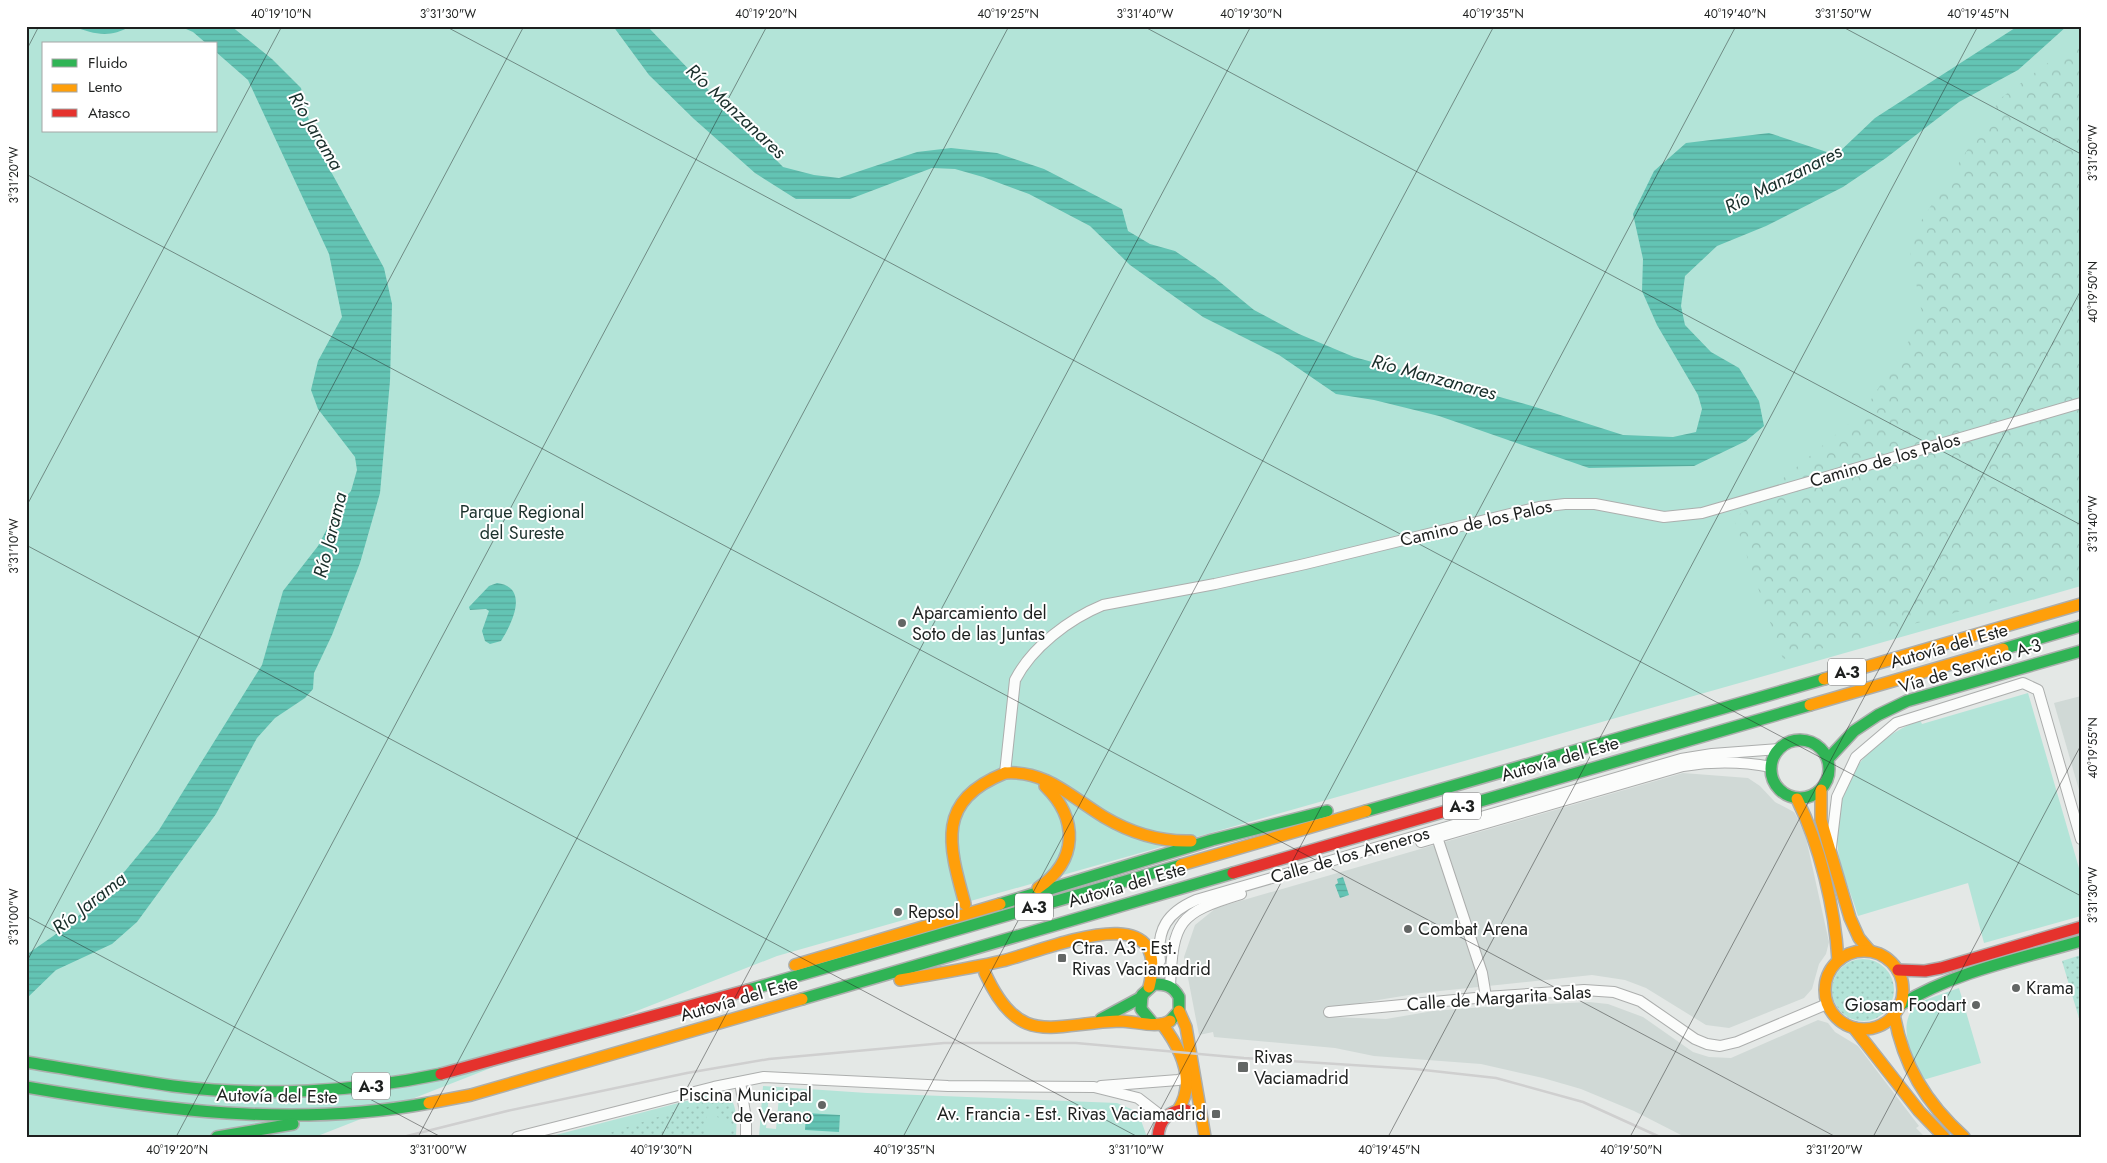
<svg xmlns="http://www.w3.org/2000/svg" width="2107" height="1163" font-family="Jost,sans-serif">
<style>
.built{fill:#d0d9d6}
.green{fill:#b3e4d8;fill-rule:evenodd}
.forest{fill:url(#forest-crowns)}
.garden{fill:url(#garden-dots)}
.water{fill:url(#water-rules)}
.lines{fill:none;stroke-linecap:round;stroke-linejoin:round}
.street-casing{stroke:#acaead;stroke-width:12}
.fast-casing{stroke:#acaead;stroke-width:14}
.slow-casing{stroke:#acaead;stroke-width:14}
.jam-casing{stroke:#acaead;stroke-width:14}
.street{stroke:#fbfcfb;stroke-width:10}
.fast{stroke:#30b455;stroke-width:11}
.slow{stroke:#ff9f0a;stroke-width:11}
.jam{stroke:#e5322d;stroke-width:11}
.rail{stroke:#cfcfcf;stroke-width:2.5}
.ticks{fill:none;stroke:#1e201f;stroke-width:1;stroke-opacity:0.45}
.poi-dot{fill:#636665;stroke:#fff;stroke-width:2}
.labels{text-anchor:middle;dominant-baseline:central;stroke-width:4;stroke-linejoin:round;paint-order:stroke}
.shield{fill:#fff;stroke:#626362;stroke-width:1}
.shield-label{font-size:16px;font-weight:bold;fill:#1e201f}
.street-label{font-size:18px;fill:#1e201f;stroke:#fff}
.park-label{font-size:18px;fill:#1c322d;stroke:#fff}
.poi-label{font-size:18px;fill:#1e201f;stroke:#fff;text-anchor:start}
.water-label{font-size:19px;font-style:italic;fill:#1a2f2b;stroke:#fff}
.neatline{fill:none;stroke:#1e201f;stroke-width:2}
.ticks-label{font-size:12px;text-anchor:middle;fill:#1e201f}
</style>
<defs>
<pattern id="forest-crowns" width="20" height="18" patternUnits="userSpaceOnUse" patternTransform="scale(1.25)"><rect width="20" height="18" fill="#b3e4d8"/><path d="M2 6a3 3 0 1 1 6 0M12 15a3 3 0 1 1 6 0" fill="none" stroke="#9ac3b9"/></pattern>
<pattern id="garden-dots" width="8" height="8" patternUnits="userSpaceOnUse" patternTransform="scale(1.25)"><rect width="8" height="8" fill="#b3e4d8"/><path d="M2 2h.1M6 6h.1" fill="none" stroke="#9ac3b9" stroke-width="1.8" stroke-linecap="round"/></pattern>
<pattern id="water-rules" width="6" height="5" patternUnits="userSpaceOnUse" patternTransform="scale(1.25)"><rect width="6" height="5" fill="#63c4b4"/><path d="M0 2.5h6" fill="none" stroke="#56a89a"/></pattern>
</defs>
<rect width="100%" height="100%" fill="#e4e8e6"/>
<!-- built -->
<g class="built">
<path d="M2081 696V797L2054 703Z"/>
<path d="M1683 773 1748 778 1760 786 1775 802 1794 812 1797 817 1806 838 1829 942 1826 954 1819 964 1812 989 1804 998 1729 1028 1706 1025 1646 988 1625 980 1592 975 1421 993 1323 1009 1330 1017 1386 1019 1433 1011 1484 1007 1589 1002 1608 1004 1643 1017 1693 1052 1709 1057 1731 1058 1818 1020 1828 1023 1835 1032 1858 1046 1919 1126 1916 1128 1925 1137H1685L1634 1111 1581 1089 1543 1078 1481 1064 1374 1056 1335 1048 1214 1037 1213 1032 1199 1035 1184 957 1195 925 1216 908Z"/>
</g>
<!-- green -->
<g class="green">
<path d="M26 26H2081V586L777 956 315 1137H26ZM44 44H216V131H44Z"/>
<path d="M2028 693 2081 875V916L1984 943 1968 883 1858 916C1852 895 1841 872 1838 850 1830 787 1863 743 1920 720L1922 724Z"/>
<path d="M1959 988 1981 1063 1923 1080C1912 1056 1892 1018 1923 1001 1934 996 1948 992 1959 988Z"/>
<path d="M763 1086 867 1093 1117 1103 1138 1112 1147 1137H759ZM769 1093 782 1094V1097H779L776 1129 766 1128Z"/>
<path d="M723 1091C738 1100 737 1121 736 1137H548L713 1094 717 1095Z"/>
</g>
<!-- forest -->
<path class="forest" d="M2081 38V579L1783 659 1734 519 1863 412 1923 319 1908 241 2001 98Z"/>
<!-- garden -->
<g class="garden">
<path d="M2081 955V1025L2062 961Z"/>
<circle cx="1863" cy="990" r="31"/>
<path d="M728 1094 734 1109 736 1137H730L729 1124 724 1119 717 1117V1110L707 1109 705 1135 699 1137H597Z"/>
</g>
<!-- water -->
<g class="water">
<path d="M72 26H131C108 39 95 34 72 26Z"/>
<path d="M179 26H231L272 59 301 88 311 129 329 168 384 268 392 304 390 381 380 493 360 563 332 635 314 673 313 689 305 698 275 718 257 738 216 814 137 922 112 944 56 970 26 999V955L69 925 125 871 159 830 262 665 283 591 318 546 341 502 351 491 357 470 355 457 318 409 311 390 318 361 342 317 329 254 248 80 216 52V44H207L193 32Z"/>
<path d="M613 26H647L783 167 814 175 839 178 917 152 951 148 997 153 1044 169 1122 209 1128 231 1150 244 1175 251 1215 278 1254 310 1299 334 1354 357 1532 406 1623 435 1673 437 1696 432 1702 409 1698 395 1657 325 1642 291 1643 259 1633 214 1654 171 1686 143 1769 133 1836 155 1875 118 2018 26H2067L2018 70 1959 102 1886 158 1843 187 1766 226 1717 246 1685 276 1681 306 1685 325 1711 352 1739 368 1759 401 1764 426 1746 441 1694 466 1589 468 1439 416 1374 400 1336 394 1279 355 1203 317 1130 265 1090 226 1029 194 983 177 955 169 932 168 850 199H796L755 173 694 119 649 75Z"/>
<path d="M497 583C530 587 512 624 501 641L490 644 485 641 482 631 489 611 486 609 470 610 469 607 489 586Z"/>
<path d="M1343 877 1349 895 1340 898 1335 885 1338 883 1337 879Z"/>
<path d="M806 1113 840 1115 839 1132 805 1130Z"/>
</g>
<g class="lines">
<!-- street casing -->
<g class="street-casing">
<g id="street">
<path d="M1005 773 1015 680C1032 647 1069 619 1103 605L1215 584 1305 564 1539 507 1565 504H1595L1664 517 1702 513 2081 403"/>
<path d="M1437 837 1482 973 1486 997"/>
<path d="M1421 842 1683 766C1714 761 1740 761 1771 767"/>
<path d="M1831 847 1837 797 1856 757 1896 723 2023 683 2038 690 2081 839"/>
<path d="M1160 961C1156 929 1168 912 1196 900L1681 759 1712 754 1779 749"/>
<path d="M1170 986C1173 920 1179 913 1241 894"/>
<path d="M1329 1012 1486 997 1584 990 1614 992 1640 1001 1695 1039 1707 1044 1720 1046 1737 1042 1827 1004"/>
<path d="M740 1082 746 1119V1137"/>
<path d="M1101 1086 1178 1080 1187 1077"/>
<path d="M517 1137 714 1087 764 1077 948 1086 1094 1087 1138 1098 1164 1118"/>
</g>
</g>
<!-- fast casing -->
<g class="fast-casing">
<g id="fast">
<path d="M2003 649 2081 626"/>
<circle cx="1800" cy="769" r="29"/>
<path d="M1828 759 1854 731 1878 715 1907 701 2081 651"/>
<path d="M1453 809 1810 705"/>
<path d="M1366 811 1824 679"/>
<path d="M1000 904 1212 840 1327 811"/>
<path d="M748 990 1181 865"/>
<path d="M802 999 1233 873"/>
<path d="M1900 1005C1956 971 2019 959 2081 941"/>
<path d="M1101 1019 1142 997"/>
<path d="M1151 1021 1141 1009 1142 995 1154 984C1166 984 1173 986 1179 997V1011L1170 1021"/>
<path d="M26 1062C75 1070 124 1079 173 1086 261 1097 355 1092 441 1074"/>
<path d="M26 1087C160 1110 294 1128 429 1103"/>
<path d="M217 1137 293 1124"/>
</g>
</g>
<!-- slow casing -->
<g class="slow-casing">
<g id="slow">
<path d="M1824 679 2081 604"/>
<path d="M1810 705 2003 649"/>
<path d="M1005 773C1046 770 1071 797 1104 817 1131 833 1159 842 1191 841"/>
<path d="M1821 790V820L1850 918 1859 938 1870 951"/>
<path d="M1797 799C1820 845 1835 909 1838 960"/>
<path d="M1181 865 1366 811"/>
<path d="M1038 888C1078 861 1079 819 1045 786"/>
<path d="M965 904C948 843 936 801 1005 773"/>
<circle cx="1864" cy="990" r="39"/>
<path d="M795 965 1000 904"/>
<path d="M985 973C1020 1050 1052 1023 1120 1021 1135 1021 1157 1029 1170 1021"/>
<path d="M900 980C934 974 968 969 1002 961 1045 951 1173 892 1149 987"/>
<path d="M1179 1011 1186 1027 1205 1137"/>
<path d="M1894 1014C1903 1065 1926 1103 1964 1137"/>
<path d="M1162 1024C1181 1049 1197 1081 1178 1110"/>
<path d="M1854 1028 1919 1111 1944 1137"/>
<path d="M429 1103 471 1095 802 999"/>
</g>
</g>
<!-- jam casing -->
<g class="jam-casing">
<g id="jam">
<path d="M1233 873 1453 809"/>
<path d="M1898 970 1925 971 1941 968 2081 927"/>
<path d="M441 1074 748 990"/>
<path d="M1158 1137C1159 1120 1169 1110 1186 1110"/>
</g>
</g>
<!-- street -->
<use href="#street" class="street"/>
<!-- fast -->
<use href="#fast" class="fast"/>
<!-- slow -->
<use href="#slow" class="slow"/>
<!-- jam -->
<use href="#jam" class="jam"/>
<!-- rail -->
<path class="rail" d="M403 1137 507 1111 687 1073 769 1059 944 1043H1076L1244 1058 1415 1069 1496 1078 1583 1102 1660 1137"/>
</g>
<!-- ticks -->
<path class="ticks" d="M445 26 2081 896M1143 26 2081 525M1841 26 2081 154M26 51 39 26M26 174 1836 1137M26 507 282 26M26 545 1138 1137M26 916 441 1137M26 963 524 26M176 1137 767 26M418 1137 1009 26M661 1137 1251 26M903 1137 1494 26M1146 1137 1736 26M1388 1137 1978 26M1630 1137 2081 290M1873 1137 2081 745"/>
<!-- markers -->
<g class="poi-dot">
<circle cx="902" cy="623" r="5"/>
<circle cx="898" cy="912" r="5"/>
<circle cx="1408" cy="929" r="5"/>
<rect x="1057" y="953" width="10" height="10" rx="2.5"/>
<circle cx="2016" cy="988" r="5"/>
<circle cx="1976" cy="1005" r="5"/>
<rect x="1237" y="1061" width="12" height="12" rx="2.5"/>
<circle cx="822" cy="1105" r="5"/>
<rect x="1211" y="1109" width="10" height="10" rx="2.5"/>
</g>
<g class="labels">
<!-- shield labels -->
<g class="shield">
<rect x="1828" y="658.5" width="38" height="27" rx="4"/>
<rect x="1443" y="792.5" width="38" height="27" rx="4"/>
<rect x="1015" y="893.5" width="38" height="27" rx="4"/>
<rect x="352" y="1072.5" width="38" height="27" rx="4"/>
</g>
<g class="shield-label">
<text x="1847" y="672">A-3</text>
<text x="1462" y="806">A-3</text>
<text x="1034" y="907">A-3</text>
<text x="371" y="1086">A-3</text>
</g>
<!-- street labels -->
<g class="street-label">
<text transform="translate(1885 460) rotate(-16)">Camino de los Palos</text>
<text transform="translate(1476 523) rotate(-13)">Camino de los Palos</text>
<text transform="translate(1949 646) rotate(-16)">Autovía del Este</text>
<text transform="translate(1970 666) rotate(-17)">Vía de Servicio A-3</text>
<text transform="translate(1560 759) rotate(-16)">Autovía del Este</text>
<text transform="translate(1350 855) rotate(-16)">Calle de los Areneros</text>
<text transform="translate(1127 885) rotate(-16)">Autovía del Este</text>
<text transform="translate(1499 998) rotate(-4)">Calle de Margarita Salas</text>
<text transform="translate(739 999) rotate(-16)">Autovía del Este</text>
<text transform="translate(277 1096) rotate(1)">Autovía del Este</text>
</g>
<!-- park labels -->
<g class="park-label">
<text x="522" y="512">Parque Regional<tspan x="522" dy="21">del Sureste</tspan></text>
</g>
<!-- poi labels -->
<g class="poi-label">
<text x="912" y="613">Aparcamiento del<tspan x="912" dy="21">Soto de las Juntas</tspan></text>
<text x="908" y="912">Repsol</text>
<text x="1418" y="929">Combat Arena</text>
<text x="1072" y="948">Ctra. A3 - Est.<tspan x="1072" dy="21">Rivas Vaciamadrid</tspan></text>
<text x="2026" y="988">Krama</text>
<text x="1966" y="1005" text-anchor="end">Giosam Foodart</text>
<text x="1254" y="1057">Rivas<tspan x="1254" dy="21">Vaciamadrid</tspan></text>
<text x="812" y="1095" text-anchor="end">Piscina Municipal<tspan x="812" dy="21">de Verano</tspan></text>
<text x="1206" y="1114" text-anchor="end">Av. Francia - Est. Rivas Vaciamadrid</text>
</g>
<!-- water labels -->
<g class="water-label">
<text transform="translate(736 111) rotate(43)">Río Manzanares</text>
<text transform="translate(316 131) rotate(59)">Río Jarama</text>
<text transform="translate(1783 179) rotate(-27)">Río Manzanares</text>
<text transform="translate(1434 377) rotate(15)">Río Manzanares</text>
<text transform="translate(330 535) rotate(-76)">Río Jarama</text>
<text transform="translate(89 903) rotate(-38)">Río Jarama</text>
</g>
</g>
<!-- border -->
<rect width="2107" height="1163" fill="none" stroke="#ffffff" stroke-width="55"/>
<!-- legend -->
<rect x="42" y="42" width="175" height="90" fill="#ffffff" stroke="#a5a6a5"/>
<rect x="52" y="59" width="25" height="8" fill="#30b455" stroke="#a5a6a5"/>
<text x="88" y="68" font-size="15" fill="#1e201f">Fluido</text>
<rect x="52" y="84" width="25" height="8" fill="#ff9f0a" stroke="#a5a6a5"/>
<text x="88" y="92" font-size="15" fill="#1e201f">Lento</text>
<rect x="52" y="109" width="25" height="8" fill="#e5322d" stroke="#a5a6a5"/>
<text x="88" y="118" font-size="15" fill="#1e201f">Atasco</text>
<rect x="28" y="28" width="2052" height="1108" class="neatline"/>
<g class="ticks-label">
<text x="281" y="18">40°19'10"N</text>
<text x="448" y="18">3°31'30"W</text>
<text x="766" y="18">40°19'20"N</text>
<text x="1008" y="18">40°19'25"N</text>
<text x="1145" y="18">3°31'40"W</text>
<text x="1251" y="18">40°19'30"N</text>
<text x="1493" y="18">40°19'35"N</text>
<text x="1735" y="18">40°19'40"N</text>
<text x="1843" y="18">3°31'50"W</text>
<text x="1978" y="18">40°19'45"N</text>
<text transform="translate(2093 153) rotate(-90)" y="4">3°31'50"W</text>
<text transform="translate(14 175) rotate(-90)" y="4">3°31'20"W</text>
<text transform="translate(2093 292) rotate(-90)" y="4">40°19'50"N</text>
<text transform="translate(2093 524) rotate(-90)" y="4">3°31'40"W</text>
<text transform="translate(14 546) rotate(-90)" y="4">3°31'10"W</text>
<text transform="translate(2093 748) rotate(-90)" y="4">40°19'55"N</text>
<text transform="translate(2093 895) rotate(-90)" y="4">3°31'30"W</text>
<text transform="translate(14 917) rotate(-90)" y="4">3°31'00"W</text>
<text x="177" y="1154">40°19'20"N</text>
<text x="438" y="1154">3°31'00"W</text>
<text x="661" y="1154">40°19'30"N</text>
<text x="904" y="1154">40°19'35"N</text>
<text x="1136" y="1154">3°31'10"W</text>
<text x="1389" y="1154">40°19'45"N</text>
<text x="1631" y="1154">40°19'50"N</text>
<text x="1834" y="1154">3°31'20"W</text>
</g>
</svg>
